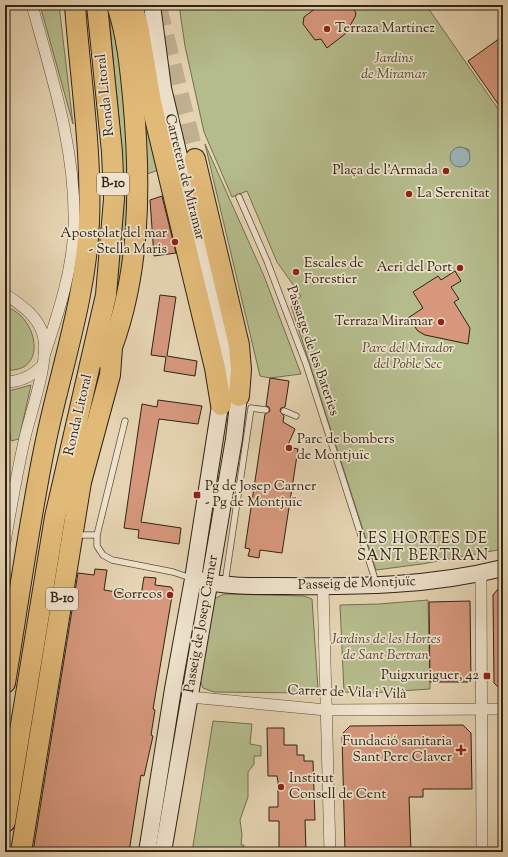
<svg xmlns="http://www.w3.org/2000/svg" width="508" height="857" font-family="'Sorts Mill Goudy',serif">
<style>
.green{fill:#b5bc8c;stroke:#727051;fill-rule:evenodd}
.water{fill:#9ab5b6;stroke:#6f7b76}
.building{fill:#d6977c;stroke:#2e2316}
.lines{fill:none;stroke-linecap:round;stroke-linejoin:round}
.highway-tunnel{stroke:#c0b092;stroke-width:20;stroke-dasharray:20 10;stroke-linecap:butt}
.lane-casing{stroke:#5c4f3d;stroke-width:7}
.street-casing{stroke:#5c4f3d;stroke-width:12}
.secondary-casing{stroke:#2e2316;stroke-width:18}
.highway-casing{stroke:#2e2316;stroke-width:22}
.lane{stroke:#eee2cc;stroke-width:5.5}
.street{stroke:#eee2cc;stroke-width:11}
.secondary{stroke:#eee2cc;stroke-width:16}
.highway{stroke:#e2ba78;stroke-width:20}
.poi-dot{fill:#8f2418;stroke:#eee2cc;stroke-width:1.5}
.labels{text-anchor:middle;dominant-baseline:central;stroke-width:3.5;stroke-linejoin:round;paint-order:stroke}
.shield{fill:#eee2cc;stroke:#685c4d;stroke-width:1}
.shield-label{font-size:13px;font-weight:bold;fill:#2e2316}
.poi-label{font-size:14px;fill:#2e2316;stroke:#eee2cc;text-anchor:end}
.park-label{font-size:14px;font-style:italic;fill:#504934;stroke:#eee2cc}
.street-label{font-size:14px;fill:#2e2316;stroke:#eee2cc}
.neighbourhood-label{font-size:15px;letter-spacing:1px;fill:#2e2316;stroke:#eee2cc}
</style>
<rect width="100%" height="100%" fill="#e5d3b1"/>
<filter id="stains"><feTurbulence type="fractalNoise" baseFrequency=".005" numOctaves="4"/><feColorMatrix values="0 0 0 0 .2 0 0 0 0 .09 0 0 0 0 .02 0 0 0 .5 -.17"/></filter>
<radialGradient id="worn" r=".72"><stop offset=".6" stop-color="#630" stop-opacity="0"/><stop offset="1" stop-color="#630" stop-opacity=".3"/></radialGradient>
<!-- green -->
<g class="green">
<path d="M40 5H59L73 124Z"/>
<path d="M109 5 116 19 131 184 121 291 104 331C114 286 124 240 123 193 123 130 112 68 109 5Z"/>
<path d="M179 5H426L503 116V549L422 564 376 570 291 306 301 296 277 262 247 191 232 197 204 132 185 46ZM465 148 469 150V160L451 159 452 154Z"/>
<path d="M142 91 159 170 147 174Z"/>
<path d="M205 144 264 276 301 374 270 378 260 376Z"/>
<path d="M5 307C36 313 51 374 5 370Z"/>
<path d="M31 385 19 439 11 441 5 392Z"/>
<path d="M224 594 304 596 312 599 318 689 305 693 214 692 203 688 200 680 214 599Z"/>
<path d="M428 600 430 689 368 693 344 692 340 605 379 604Z"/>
<path d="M213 721 252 724 250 744 261 746V756H254V764L248 772V797L240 820 242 835 241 845H244L243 852H192Z"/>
</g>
<!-- water -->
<circle class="water" cx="460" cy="157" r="10"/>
<!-- building -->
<g class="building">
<path d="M320 5H351L356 13 355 17 345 34 327 48 321 39 315 40 303 24 304 17Z"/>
<path d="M503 36V111L468 61Z"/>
<path d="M162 196 176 253 154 256 150 200Z"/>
<path d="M455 271 461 281 451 287 459 299 454 302 470 328 468 344 425 335 418 331 408 318 423 308 413 292 438 276 441 280Z"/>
<path d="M160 295 176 297 167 356 197 361 195 376 164 371 166 357 151 355Z"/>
<path d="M270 378 289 381 285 407 281 408 280 411 284 416 283 422 295 429 287 447 298 449 282 553 260 550 259 558 248 556 250 549 245 548 265 414 270 411 269 407 266 406Z"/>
<path d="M158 400 202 406 198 424 159 419 141 522 181 528 179 544 138 538 139 530 124 528 142 404 157 407Z"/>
<path d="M95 569 107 570 104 590 141 596 144 577 156 578 155 585 171 587 173 590 153 709 155 710 151 735 153 736 144 776 141 775 129 852H33L78 573 94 575Z"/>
<path d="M503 583V692L494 683 493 595Z"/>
<path d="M470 601 471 682H430L429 602Z"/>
<path d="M463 725 471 733 472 789H423V797H409L411 852H345L342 734 350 726Z"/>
<path d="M267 728H284V745H297V755H304V761H313L315 820H305L306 852H279V821H269V807H278V782L277 776H268Z"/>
</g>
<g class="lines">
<!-- highway-tunnel -->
<path class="highway-tunnel" d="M157 7 195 159"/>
<!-- lane casing -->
<g class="lane-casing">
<g id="lane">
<path d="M239 197 267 261 306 364 374 576V583"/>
<path d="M284 411 296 416"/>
<path d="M125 421 97 535V546L103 555 112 560 173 572 191 578"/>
<path d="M75 535H97"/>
<path d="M225 583 251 408 266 410"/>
</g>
</g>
<!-- street casing -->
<g class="street-casing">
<g id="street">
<path d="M32 5C52 77 76 150 74 226 73 270 58 314 44 356"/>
<path d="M5 294C21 305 38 316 43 335 50 360 31 411 25 437 17 472 11 507 5 542"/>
<path d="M5 382C20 382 32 376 42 366"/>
<path d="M481 573 482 852"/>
<path d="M323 586 330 852"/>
<path d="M190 697 326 710 503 709"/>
</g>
</g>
<!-- secondary casing -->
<g class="secondary-casing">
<g id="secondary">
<path d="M152 5 163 88 224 347 239 396 234 439 163 852"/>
<path d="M199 580C226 587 255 586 283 586 357 587 431 586 503 568"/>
<path d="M147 852 173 689 193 579 222 393"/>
</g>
</g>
<!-- highway casing -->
<g class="highway-casing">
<g id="highway">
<path d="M132 5 138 26 151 102 215 368 221 405"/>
<path d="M195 159 239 345 241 370 239 396"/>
<path d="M107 360C141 278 141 185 133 97 130 66 127 35 117 5"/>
<path d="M5 683C18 604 29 523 45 445 60 371 86 298 89 222 92 150 80 77 75 5"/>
<path d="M5 822 55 517 106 295 114 199 112 152 97 5"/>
<path d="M21 852 81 482 110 375 112 348"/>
</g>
</g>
<!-- lane -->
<use href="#lane" class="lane"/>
<!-- street -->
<use href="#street" class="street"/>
<!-- secondary -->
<use href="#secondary" class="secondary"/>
<!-- highway -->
<use href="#highway" class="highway"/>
</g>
<!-- markers -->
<g class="poi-dot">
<circle cx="327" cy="29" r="4"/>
<circle cx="446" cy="171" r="4"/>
<circle cx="409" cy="194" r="4"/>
<circle cx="175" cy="242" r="4"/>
<circle cx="460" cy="268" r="4"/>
<circle cx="296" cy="272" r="4"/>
<circle cx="441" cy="322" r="4"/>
<circle cx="289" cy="448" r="4"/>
<rect x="193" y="491" width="8" height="8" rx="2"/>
<circle cx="170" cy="595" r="4"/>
<rect x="483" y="672" width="8" height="8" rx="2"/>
<path d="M459 744h4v4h4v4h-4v4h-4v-4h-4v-4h4z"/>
<circle cx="281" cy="787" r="4"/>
</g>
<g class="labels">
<!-- shield labels -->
<g class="shield">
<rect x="97" y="173" width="32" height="22" rx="3"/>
<rect x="46" y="588" width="32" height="22" rx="3"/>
</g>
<g class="shield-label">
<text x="113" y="184">B-10</text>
<text x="62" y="599">B-10</text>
</g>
<!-- poi labels -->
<g class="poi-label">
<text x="335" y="29" text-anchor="start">Terraza Martínez</text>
<text x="438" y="171">Plaça de l'Armada</text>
<text x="417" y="194" text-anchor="start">La Serenitat</text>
<text x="167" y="234">Apostolat del mar<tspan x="167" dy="16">- Stella Maris</tspan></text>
<text x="304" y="264" text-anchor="start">Escales de<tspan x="304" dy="16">Forestier</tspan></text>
<text x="452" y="268">Aeri del Port</text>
<text x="433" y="322">Terraza Miramar</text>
<text x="297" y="440" text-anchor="start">Parc de bombers<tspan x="297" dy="16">de Montjuïc</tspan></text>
<text x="205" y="487" text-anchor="start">Pg de Josep Carner<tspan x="205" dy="16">- Pg de Montjuïc</tspan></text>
<text x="162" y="595">Correos</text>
<text x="479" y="676">Puigxuriguer, 42</text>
<text x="452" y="742">Fundació sanitaria<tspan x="452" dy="16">Sant Pere Claver</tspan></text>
<text x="289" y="779" text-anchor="start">Institut<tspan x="289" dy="16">Consell de Cent</tspan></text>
</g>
<!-- park labels -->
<g class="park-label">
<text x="394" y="59">Jardins<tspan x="394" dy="16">de Miramar</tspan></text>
<text x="408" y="349">Parc del Mirador<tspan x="408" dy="16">del Poble Sec</tspan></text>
<text x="386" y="640">Jardins de les Hortes<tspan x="386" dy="16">de Sant Bertran</tspan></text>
</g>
<!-- street labels -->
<g class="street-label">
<text transform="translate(106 95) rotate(-96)">Ronda Litoral</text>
<text transform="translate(184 177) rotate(76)">Carretera de Miramar</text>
<text transform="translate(312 351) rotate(71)">Passatge de les Bateries</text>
<text transform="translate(79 415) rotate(-77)">Ronda Litoral</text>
<text transform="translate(357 584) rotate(-2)">Passeig de Montjuïc</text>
<text transform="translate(202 624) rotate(-80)">Passeig de Josep Carner</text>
<text transform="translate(347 693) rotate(2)">Carrer de Vila i Vilà</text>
</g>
<!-- neighbourhood labels -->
<g class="neighbourhood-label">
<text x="423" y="539">LES HORTES DE<tspan x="423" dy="17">SANT BERTRAN</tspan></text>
</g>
</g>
<!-- margin -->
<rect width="508" height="857" fill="none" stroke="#e5d3b1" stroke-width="20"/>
<rect x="6" y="6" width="496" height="845" fill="none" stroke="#2e2316" stroke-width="2"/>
<rect x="10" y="10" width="488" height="837" fill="none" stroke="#2e2316"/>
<rect width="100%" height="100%" filter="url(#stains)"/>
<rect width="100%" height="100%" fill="url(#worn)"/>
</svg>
